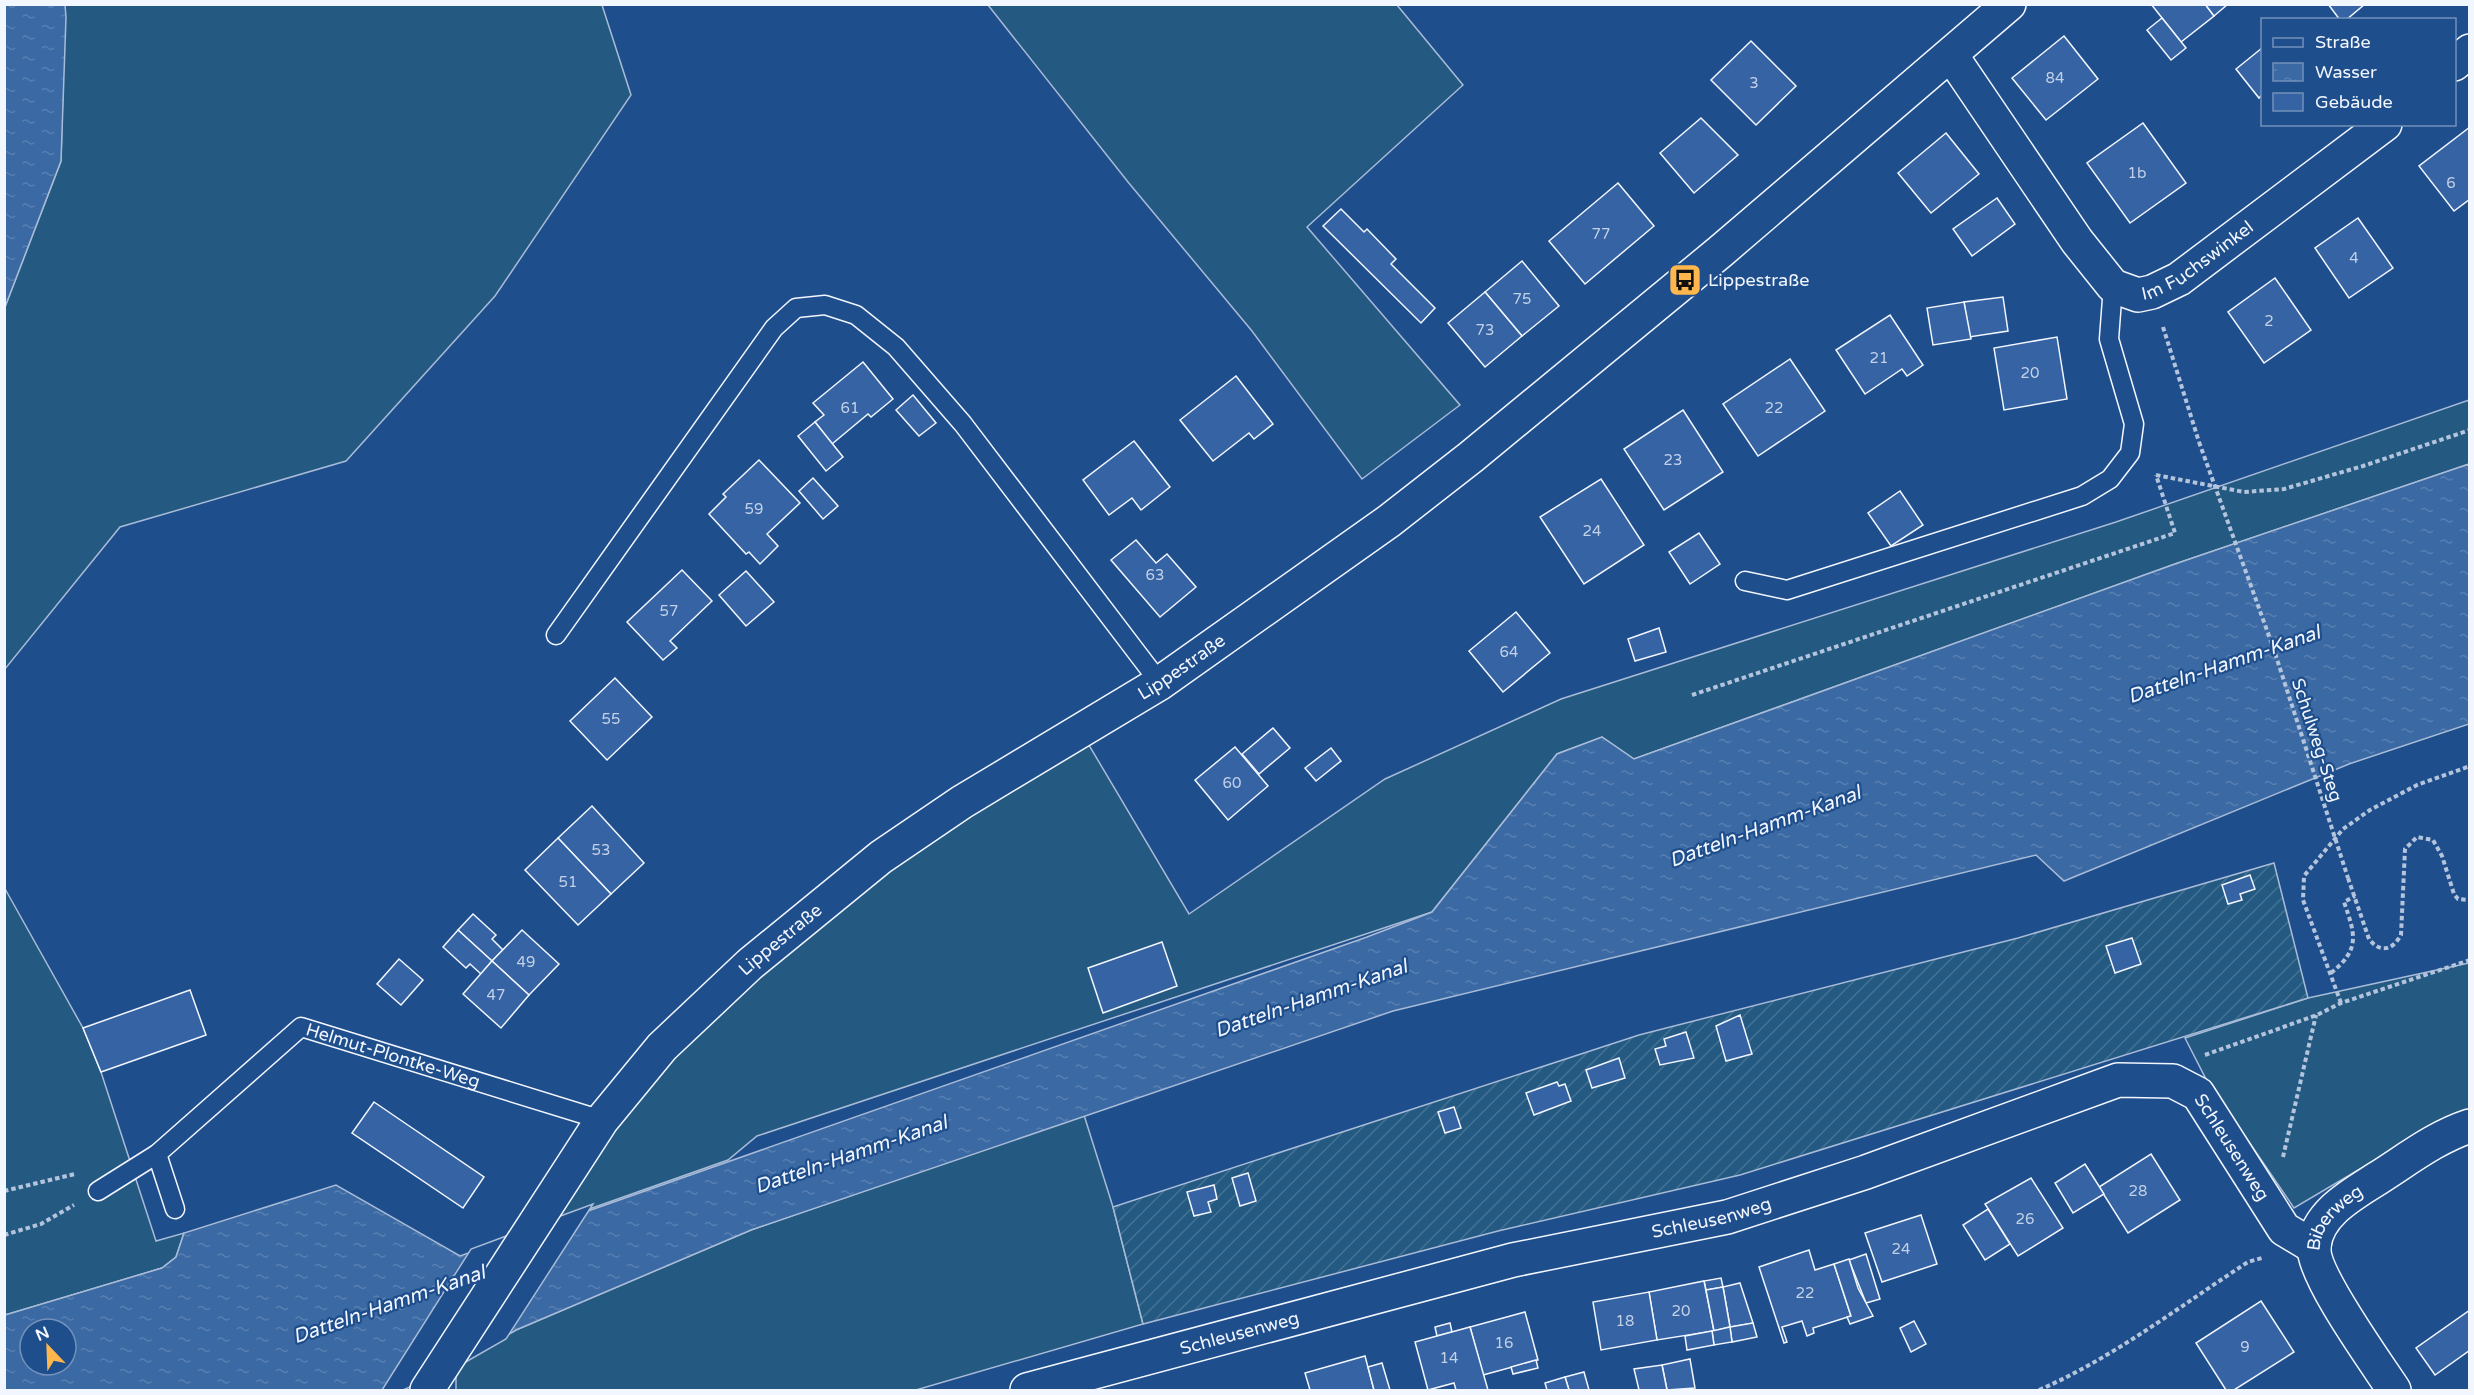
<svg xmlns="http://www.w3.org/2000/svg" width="2474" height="1395" font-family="'Varela Round',sans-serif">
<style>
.grass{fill:#245a82;stroke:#a8bbd7;stroke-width:1.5}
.garden{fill:url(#garden-furrows);stroke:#a8bbd7;stroke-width:1.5}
.water{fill:url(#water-ripples);stroke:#a8bbd7;stroke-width:1.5;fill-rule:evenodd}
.pier{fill:#1f4e8c;stroke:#a8bbd7;stroke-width:1.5}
.building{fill:#3563a3;stroke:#f2f6ff;stroke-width:1.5}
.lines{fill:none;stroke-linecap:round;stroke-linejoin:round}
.service-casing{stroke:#f2f6ff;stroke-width:21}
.minor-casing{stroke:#f2f6ff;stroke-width:36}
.secondary-casing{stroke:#f2f6ff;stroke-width:36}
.path{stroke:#b3c4dc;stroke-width:4;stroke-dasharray:4.5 3;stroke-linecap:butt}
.service{stroke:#1f4e8c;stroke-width:18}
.minor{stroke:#1f4e8c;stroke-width:33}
.secondary{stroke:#1f4e8c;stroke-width:33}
.path-bridge{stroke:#b3c4dc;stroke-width:4;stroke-dasharray:4.5 3;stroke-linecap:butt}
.labels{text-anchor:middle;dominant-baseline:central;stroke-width:4.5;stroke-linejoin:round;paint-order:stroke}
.number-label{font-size:15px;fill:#c3d1e8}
.street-label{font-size:18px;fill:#f2f6ff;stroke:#1f4e8c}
.poi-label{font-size:18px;fill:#f2f6ff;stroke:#1f4e8c;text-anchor:start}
.water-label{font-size:20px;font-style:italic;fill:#f2f6ff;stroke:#1f4e8c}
</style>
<defs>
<pattern id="garden-furrows" width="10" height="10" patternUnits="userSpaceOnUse" patternTransform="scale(1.5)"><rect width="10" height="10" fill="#245a82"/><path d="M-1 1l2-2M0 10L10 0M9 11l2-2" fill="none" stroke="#447295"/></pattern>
<pattern id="water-ripples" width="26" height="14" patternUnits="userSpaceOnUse" patternTransform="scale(1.5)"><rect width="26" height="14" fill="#3b69a3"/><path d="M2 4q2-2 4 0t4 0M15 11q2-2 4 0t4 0" fill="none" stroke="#587fb1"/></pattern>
</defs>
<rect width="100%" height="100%" fill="#1f4e8c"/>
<!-- grass -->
<g class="grass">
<path d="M65 5H602L631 95 495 296 346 461 120 527 5 669V307L61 161Z"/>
<path d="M988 5H1397L1463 85 1307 227 1460 405 1362 479 1252 331 1128 182Z"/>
<path d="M2469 400V464L2175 564 1634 759 1602 737 1557 754 1432 912 757 1136 728 1160 544 1225 608 1132 731 991 903 847 1083 735 1189 914 1385 779 1561 699 2116 522Z"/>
<path d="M4 887 83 1028 101 1072 156 1241 184 1233 176 1257 162 1268 5 1315Z"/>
<path d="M2469 963V1111L2441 1121 2294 1208 2206 1079 2185 1038 2308 998Z"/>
<path d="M1084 1115 1113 1207 1143 1324 916 1390H456V1364L516 1330 751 1230Z"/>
</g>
<!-- garden -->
<path class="garden" d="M2274 863 2308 998 1740 1175 1498 1231 1143 1324 1113 1207 1639 1035 2018 938Z"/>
<!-- water -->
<g class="water">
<path d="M5 4 65 5 66 17 61 161 5 307Z"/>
<path d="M2469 464V724L2349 764 2064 881 2036 855 1393 1011 751 1230 516 1330 456 1364 395 1390H5V1315L162 1268 176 1257 184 1233 336 1185 460 1256 1367 937 1432 912 1557 754 1602 737 1634 759 2175 564ZM30 1329H66V1365H30Z"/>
</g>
<!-- pier -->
<path class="pier" d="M593 1204 506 1339 457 1367 403 1390H382L471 1249Z"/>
<!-- building -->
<g class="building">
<path d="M2151 4H2205L2214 16 2181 42Z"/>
<path d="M2205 4H2228L2214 16Z"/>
<path d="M2328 4H2365L2346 20H2340Z"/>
<path d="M2162 18 2186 48 2171 60 2147 30Z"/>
<path d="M2064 36 2098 79 2046 120 2012 78Z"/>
<path d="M1751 41 1796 86 1756 125 1711 80Z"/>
<path d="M2262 48V95L2259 98 2236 69Z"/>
<path d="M1701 118 1738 155 1694 193 1660 153Z"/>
<path d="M2143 123 2186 183 2130 223 2087 163Z"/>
<path d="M2470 127V199L2454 211 2419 166Z"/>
<path d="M1946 133 1979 174 1931 213 1898 173Z"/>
<path d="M1618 183 1654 226 1585 284 1549 241Z"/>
<path d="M1997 198 2015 224 1972 256 1953 229Z"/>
<path d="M1341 209 1364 232 1367 229 1396 259 1391 264 1435 308 1421 323 1323 226Z"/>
<path d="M2358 218 2393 268 2349 298 2315 248Z"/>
<path d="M1522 261 1559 306 1522 336 1485 292Z"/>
<path d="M2275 278 2311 330 2264 363 2228 312Z"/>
<path d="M1485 292 1522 336 1485 367 1448 323Z"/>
<path d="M2003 297 2008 331 1969 337 1964 302Z"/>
<path d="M1964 302 1971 339 1933 345 1927 308Z"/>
<path d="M1890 315 1923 365 1907 376 1902 369 1865 394 1836 350Z"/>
<path d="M2057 337 2067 399 2004 410 1994 348Z"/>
<path d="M1790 359 1825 411 1758 456 1723 404Z"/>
<path d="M863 362 893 399 871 417 868 414 832 444 815 422 824 415 813 403Z"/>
<path d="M1236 376 1273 424 1254 439 1249 433 1213 461 1180 420Z"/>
<path d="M913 395 936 423 919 436 896 410Z"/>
<path d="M1683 410 1723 472 1664 510 1624 449Z"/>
<path d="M815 422 843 457 826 471 798 436Z"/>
<path d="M1134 441 1170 487 1141 510 1132 498 1109 515 1083 480Z"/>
<path d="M759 460 800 503 767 534 778 546 760 564 749 552 746 554 709 514 726 497 723 494Z"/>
<path d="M813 478 838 506 823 519 799 491Z"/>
<path d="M1601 479 1644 545 1584 584 1540 517Z"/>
<path d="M1900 491 1923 525 1891 546 1868 513Z"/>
<path d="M1699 533 1720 564 1690 584 1669 552Z"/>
<path d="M1136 540 1156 563 1167 554 1196 587 1160 617 1111 560Z"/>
<path d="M682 570 712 601 670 641 677 648 663 660 627 622Z"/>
<path d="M746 571 774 602 746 626 719 595Z"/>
<path d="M1516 612 1550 653 1503 692 1469 651Z"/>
<path d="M1659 628 1666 652 1635 661 1628 639Z"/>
<path d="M615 678 652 717 607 760 570 721Z"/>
<path d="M1273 728 1290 748 1259 774 1242 754Z"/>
<path d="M1235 747 1268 786 1228 820 1195 780Z"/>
<path d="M1331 748 1341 761 1316 781 1305 768Z"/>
<path d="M592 806 644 863 611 894 558 838Z"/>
<path d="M558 838 611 894 578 925 525 870Z"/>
<path d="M2250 875 2255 889 2240 894 2242 900 2228 904 2222 885Z"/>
<path d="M473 914 496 935 492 939 503 950 492 961 458 930Z"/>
<path d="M458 930 492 961 481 974 470 964 466 968 443 947Z"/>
<path d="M522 930 559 964 529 995 492 961Z"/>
<path d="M2132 938 2141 964 2115 973 2106 946Z"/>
<path d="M1162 942 1177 986 1103 1013 1088 968Z"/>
<path d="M399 959 423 980 401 1005 377 984Z"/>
<path d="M492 961 529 995 501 1028 463 994Z"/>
<path d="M190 990 206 1035 101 1072 83 1028Z"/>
<path d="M1740 1015 1752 1054 1726 1061 1716 1026Z"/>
<path d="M1686 1032 1694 1058 1660 1065 1655 1049 1666 1046 1664 1039Z"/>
<path d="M1619 1058 1625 1078 1592 1088 1586 1070Z"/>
<path d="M1557 1082 1559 1086 1565 1084 1571 1101 1534 1115 1526 1093Z"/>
<path d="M374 1102 484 1177 463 1208 352 1133Z"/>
<path d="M1454 1107 1461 1128 1445 1133 1438 1112Z"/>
<path d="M2151 1154 2180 1200 2128 1233 2099 1187Z"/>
<path d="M2085 1164 2104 1194 2073 1213 2055 1183Z"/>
<path d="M1248 1173 1256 1201 1240 1206 1232 1178Z"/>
<path d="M2031 1178 2063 1228 2018 1256 1985 1204Z"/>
<path d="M1214 1185 1217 1199 1208 1202 1211 1212 1194 1216 1187 1192Z"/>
<path d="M1988 1209 2010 1244 1985 1260 1963 1225Z"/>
<path d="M1921 1215 1937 1264 1882 1282 1865 1233Z"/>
<path d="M1809 1250 1815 1270 1834 1264 1851 1316 1813 1328 1814 1333 1807 1336 1802 1321 1782 1327 1787 1342 1784 1343 1759 1267Z"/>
<path d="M1866 1254 1880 1299 1866 1303 1849 1260Z"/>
<path d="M1849 1259 1858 1288 1873 1316 1850 1324 1847 1317 1851 1316 1834 1264Z"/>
<path d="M1721 1278 1723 1287 1706 1290 1704 1281Z"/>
<path d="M1704 1281 1714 1331 1657 1340 1649 1292Z"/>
<path d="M1740 1283 1753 1323 1730 1327 1723 1287Z"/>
<path d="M1723 1287 1730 1327 1714 1331 1706 1290Z"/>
<path d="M1649 1292 1657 1340 1601 1350 1593 1302Z"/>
<path d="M2261 1301 2294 1352 2234 1390H2226L2196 1343Z"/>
<path d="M2470 1310V1350L2435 1375 2416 1348Z"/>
<path d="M1525 1312 1538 1360 1483 1375 1470 1327Z"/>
<path d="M1914 1321 1926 1344 1911 1352 1900 1328Z"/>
<path d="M1450 1323 1452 1332 1437 1336 1435 1327Z"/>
<path d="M1753 1323 1757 1337 1732 1342 1730 1327Z"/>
<path d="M1470 1327 1488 1390H1456L1454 1383 1428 1390 1415 1342Z"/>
<path d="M1730 1327 1732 1342 1714 1345 1712 1331Z"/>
<path d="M1712 1331 1714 1345 1687 1350 1685 1336Z"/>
<path d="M1365 1356 1374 1390H1310L1305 1373Z"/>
<path d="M1690 1359 1695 1388 1667 1390 1662 1365Z"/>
<path d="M1536 1360 1538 1368 1513 1374 1511 1367Z"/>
<path d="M1382 1363 1390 1390H1374L1368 1367Z"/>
<path d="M1662 1365 1667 1390H1639L1634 1369Z"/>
<path d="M1584 1372 1589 1390H1569L1565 1377Z"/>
<path d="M1565 1377 1569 1390H1547L1545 1383Z"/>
</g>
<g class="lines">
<!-- service casing -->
<g class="service-casing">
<g id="service">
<path d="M1745 581 1787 590 2082 496 2110 479 2130 453 2134 424 2109 339 2113 286"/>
<path d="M556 635 774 328 796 308 825 305 856 315 896 347 963 424 1160 683"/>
<path d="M157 1154 175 1209"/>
<path id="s1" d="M98 1191 157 1154 301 1027 602 1120"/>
</g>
</g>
<!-- minor casing -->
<g class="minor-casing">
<g id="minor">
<path id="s2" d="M1951 55 2077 241 2113 286 2138 295 2152 292 2179 279 2385 124"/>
<path d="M2454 64 2470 51"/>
<path id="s3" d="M1027 1390 1513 1260 1727 1217 1866 1172 2118 1080 2173 1081 2198 1094 2284 1229 2314 1247"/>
<path id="s4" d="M2394 1390C2377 1364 2311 1273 2314 1246 2317 1213 2353 1194 2378 1178 2408 1159 2436 1137 2470 1126"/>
</g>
</g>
<!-- secondary casing -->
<g class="secondary-casing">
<g id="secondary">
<path id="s5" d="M427 1390 602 1120 662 1047 750 964 881 857 962 802 1160 683 1389 521 1471 457 1721 251 2009 4"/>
</g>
</g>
<!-- path -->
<g class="path">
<path d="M2163 327 2199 442"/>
<path d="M2156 475 2244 492 2284 489 2363 466 2470 430"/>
<path d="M1692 695 2175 533 2156 475"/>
<path d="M2348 878 2369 939C2380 953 2392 951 2401 935L2405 849 2417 837 2433 840 2442 856 2454 894 2458 899 2470 900"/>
<path d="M2331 973C2361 949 2355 934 2344 902L2355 896"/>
<path d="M2341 1003 2303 900 2304 876 2343 829 2370 810 2417 785 2470 766"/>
<path d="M2205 1055 2317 1015 2341 1003 2470 960"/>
<path d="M2283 1157 2316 1015"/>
<path d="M4 1191 75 1174"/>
<path d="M4 1235 41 1224 74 1205"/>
<path d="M2039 1390C2113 1358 2180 1306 2248 1262L2262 1258"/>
</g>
<!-- service -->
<use href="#service" class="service"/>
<!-- minor -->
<use href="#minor" class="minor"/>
<!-- secondary -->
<use href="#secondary" class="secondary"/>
<!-- path-bridge -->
<path class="path-bridge" d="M2199 442 2273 647 2348 878"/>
</g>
<!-- icons -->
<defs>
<g id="bus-square" transform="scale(1.725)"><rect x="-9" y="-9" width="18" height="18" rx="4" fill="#ffb74d" stroke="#1f4e8c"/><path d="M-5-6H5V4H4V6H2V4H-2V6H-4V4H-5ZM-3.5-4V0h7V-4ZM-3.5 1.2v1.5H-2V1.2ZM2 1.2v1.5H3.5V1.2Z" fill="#111"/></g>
</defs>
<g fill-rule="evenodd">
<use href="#bus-square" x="1685" y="280"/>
</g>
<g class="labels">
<!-- number labels -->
<g class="number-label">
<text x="2055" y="78">84</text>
<text x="1754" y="83">3</text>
<text x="2137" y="173">1b</text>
<text x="2451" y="183">6</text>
<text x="1601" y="234">77</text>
<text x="2354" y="258">4</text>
<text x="1522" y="299">75</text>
<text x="2269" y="321">2</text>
<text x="1485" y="330">73</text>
<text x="1879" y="358">21</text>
<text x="2030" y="373">20</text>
<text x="850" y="408">61</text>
<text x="1774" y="408">22</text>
<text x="1673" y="460">23</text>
<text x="754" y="509">59</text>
<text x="1592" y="531">24</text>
<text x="1155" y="575">63</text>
<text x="669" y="611">57</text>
<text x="1509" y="652">64</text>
<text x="611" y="719">55</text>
<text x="1232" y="783">60</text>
<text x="601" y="850">53</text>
<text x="568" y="882">51</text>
<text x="526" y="962">49</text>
<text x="496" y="995">47</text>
<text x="2138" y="1191">28</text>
<text x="2025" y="1219">26</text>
<text x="1901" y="1249">24</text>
<text x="1805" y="1293">22</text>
<text x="1681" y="1311">20</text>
<text x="1625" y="1321">18</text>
<text x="1504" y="1343">16</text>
<text x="2245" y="1347">9</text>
<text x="1449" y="1358">14</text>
</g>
<!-- street labels -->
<g class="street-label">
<text stroke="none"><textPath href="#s2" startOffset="378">Im Fuchswinkel</textPath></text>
<text stroke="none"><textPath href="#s5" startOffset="1062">Lippestraße</textPath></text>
<text transform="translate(2317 740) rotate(72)">Schulweg-Steg</text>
<text stroke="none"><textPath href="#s5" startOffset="576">Lippestraße</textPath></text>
<text stroke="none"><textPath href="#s1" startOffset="358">Helmut-Plontke-Weg</textPath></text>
<text stroke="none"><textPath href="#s3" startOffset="1282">Schleusenweg</textPath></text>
<text stroke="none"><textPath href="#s3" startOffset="706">Schleusenweg</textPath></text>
<text stroke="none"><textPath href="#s4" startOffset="202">Biberweg</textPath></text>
<text stroke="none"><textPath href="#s3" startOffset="220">Schleusenweg</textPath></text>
</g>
<!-- poi labels -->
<g class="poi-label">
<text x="1708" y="280">Lippestraße</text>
</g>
<!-- water labels -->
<g class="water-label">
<text transform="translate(2224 665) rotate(-19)">Datteln-Hamm-Kanal</text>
<text transform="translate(1765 827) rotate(-20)">Datteln-Hamm-Kanal</text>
<text transform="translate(1311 999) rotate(-19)">Datteln-Hamm-Kanal</text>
<text transform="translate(851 1155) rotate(-19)">Datteln-Hamm-Kanal</text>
<text transform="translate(389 1305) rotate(-19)">Datteln-Hamm-Kanal</text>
</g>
</g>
<!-- border -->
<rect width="2474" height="1395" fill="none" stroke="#f2f6ff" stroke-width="12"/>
<!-- legend -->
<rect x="2261" y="18" width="195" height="108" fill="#1f4e8c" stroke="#7391ba" stroke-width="1.5"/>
<rect x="2273" y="38" width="30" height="9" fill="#1f4e8c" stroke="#7391ba" stroke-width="1.5"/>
<text x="2315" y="48" font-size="18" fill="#f2f6ff">Straße</text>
<rect x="2273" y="63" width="30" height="18" fill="url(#water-ripples)" stroke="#7391ba" stroke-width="1.5"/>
<text x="2315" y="78" font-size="18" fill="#f2f6ff">Wasser</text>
<rect x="2273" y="93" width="30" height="18" fill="#3563a3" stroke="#7391ba" stroke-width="1.5"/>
<text x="2315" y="108" font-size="18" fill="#f2f6ff">Gebäude</text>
<!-- north arrow -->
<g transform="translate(48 1347) rotate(337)"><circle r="28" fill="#1f4e8c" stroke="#7391ba" stroke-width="1.5"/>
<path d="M0-4.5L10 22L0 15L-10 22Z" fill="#ffb74d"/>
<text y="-9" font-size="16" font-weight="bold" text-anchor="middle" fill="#f2f6ff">N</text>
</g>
</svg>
